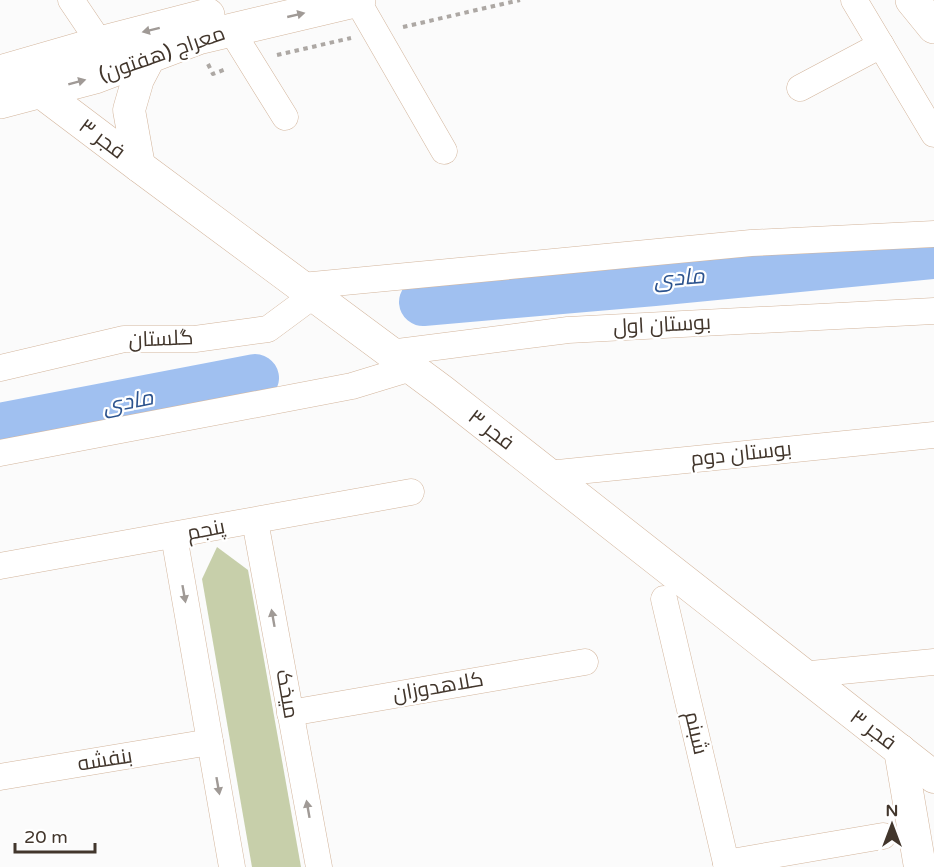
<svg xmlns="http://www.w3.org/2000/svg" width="934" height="867" font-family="'Varela Round',Cairo,sans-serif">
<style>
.green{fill:#c7cfaa}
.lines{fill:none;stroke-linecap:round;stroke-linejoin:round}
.river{stroke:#a0c0f0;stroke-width:48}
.minor-casing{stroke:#d3b59c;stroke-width:27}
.tertiary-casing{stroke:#d3b59c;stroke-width:33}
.secondary-casing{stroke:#d3b59c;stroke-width:34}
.path{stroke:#ada8a4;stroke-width:4;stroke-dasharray:4.5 4.5;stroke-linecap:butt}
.minor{stroke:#fff;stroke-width:26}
.tertiary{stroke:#fff;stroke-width:32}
.secondary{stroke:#fff;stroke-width:33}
.oneway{fill:#a09a96}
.labels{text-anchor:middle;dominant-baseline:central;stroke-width:4.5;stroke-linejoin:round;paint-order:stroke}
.street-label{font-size:21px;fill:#42362c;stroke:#fff}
.water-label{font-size:22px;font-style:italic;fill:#2c538e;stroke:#fff}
</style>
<rect width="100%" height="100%" fill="#fbfbfb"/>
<!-- green -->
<path class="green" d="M217 547 248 570 301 867H252L202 579Z"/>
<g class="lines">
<!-- river -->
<g class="river">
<path d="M423 302 654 282 934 255"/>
<path d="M0 427 255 378"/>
</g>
<!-- minor casing -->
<g class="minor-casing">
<g id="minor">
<path d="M71 0 100 43"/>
<path d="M357 0 444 151"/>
<path d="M854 0 934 134"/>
<path d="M231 30 285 117"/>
<path d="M800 88 881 45"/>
<path d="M302 286 751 243 934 234"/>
<path d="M390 353 568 330 934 311"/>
<path d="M0 368 124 339H195L268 329 314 295"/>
<path d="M0 453 352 386 411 368"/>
<path d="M548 474 934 435"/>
<path d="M255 521 319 867"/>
<path d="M174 536 232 867"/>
<path d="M0 566 411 492"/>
<path d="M664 599 727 867"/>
<path d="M801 675 934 662"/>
<path d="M290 713 585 662"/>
<path d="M0 777 210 742"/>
<path d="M726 863 883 836"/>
</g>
</g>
<!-- tertiary casing -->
<g class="tertiary-casing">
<g id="tertiary">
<path d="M25 77 41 92 139 166 441 390 934 777"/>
<path d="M139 166 129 110 138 79 149 58"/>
<path d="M900 750 920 867"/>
</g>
</g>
<!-- secondary casing -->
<g class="secondary-casing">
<g id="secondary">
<path d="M912 0 934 27"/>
<path d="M0 72 100 43 208 15"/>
<path d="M0 102 95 77 198 38 359 0"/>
</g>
</g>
<!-- path -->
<g class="path">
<path d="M403 27 520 0"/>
<path d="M277 55 351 38"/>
<path d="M208 64 213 74 226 69"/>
</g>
<!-- minor -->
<use href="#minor" class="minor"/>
<!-- tertiary -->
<use href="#tertiary" class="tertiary"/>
<!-- secondary -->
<use href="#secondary" class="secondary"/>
</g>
<!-- one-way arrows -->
<defs><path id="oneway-solid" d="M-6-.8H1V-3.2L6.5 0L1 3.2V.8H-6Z" transform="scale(1.5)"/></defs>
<g class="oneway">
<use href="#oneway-solid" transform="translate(296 15) rotate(-13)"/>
<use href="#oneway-solid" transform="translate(151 30) rotate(166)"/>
<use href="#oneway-solid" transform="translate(77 82) rotate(-15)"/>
<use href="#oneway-solid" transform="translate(184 594) rotate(80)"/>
<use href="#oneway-solid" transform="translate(273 618) rotate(-100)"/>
<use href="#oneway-solid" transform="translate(218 786) rotate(80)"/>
<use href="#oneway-solid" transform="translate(308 809) rotate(-100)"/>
</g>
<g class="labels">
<!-- street labels -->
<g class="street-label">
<text transform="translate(162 54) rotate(-19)">معراج (هفتون)</text>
<text transform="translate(102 139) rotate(37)">فجر ۳</text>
<text transform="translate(662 325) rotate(-3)">بوستان اول</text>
<text transform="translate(161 339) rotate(-2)">گلستان</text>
<text transform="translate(491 430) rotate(38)">فجر ۳</text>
<text transform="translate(741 454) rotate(-6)">بوستان دوم</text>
<text transform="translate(206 530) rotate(-11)">پنجم</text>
<text transform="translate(438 687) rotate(-10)">کلاهدوزان</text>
<text transform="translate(287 694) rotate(80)">میخک</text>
<text transform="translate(873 730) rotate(37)">فجر ۳</text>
<text transform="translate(696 733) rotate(77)">شبنم</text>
<text transform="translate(105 760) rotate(-9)">بنفشه</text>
</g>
<!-- water labels -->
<g class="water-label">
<text transform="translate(679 278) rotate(-5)">مادی</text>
<text transform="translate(128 402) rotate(-11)">مادی</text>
</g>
</g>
<!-- north arrow -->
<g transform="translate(892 825)" stroke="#ffffff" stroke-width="4.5" paint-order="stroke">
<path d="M0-4.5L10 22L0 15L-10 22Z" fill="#42362c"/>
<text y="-9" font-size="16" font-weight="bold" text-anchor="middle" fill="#42362c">N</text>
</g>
<!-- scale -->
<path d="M15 843v9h80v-9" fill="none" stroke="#42362c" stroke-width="3"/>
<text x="24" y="843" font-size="18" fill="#42362c" stroke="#ffffff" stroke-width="4.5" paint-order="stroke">20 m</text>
</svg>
